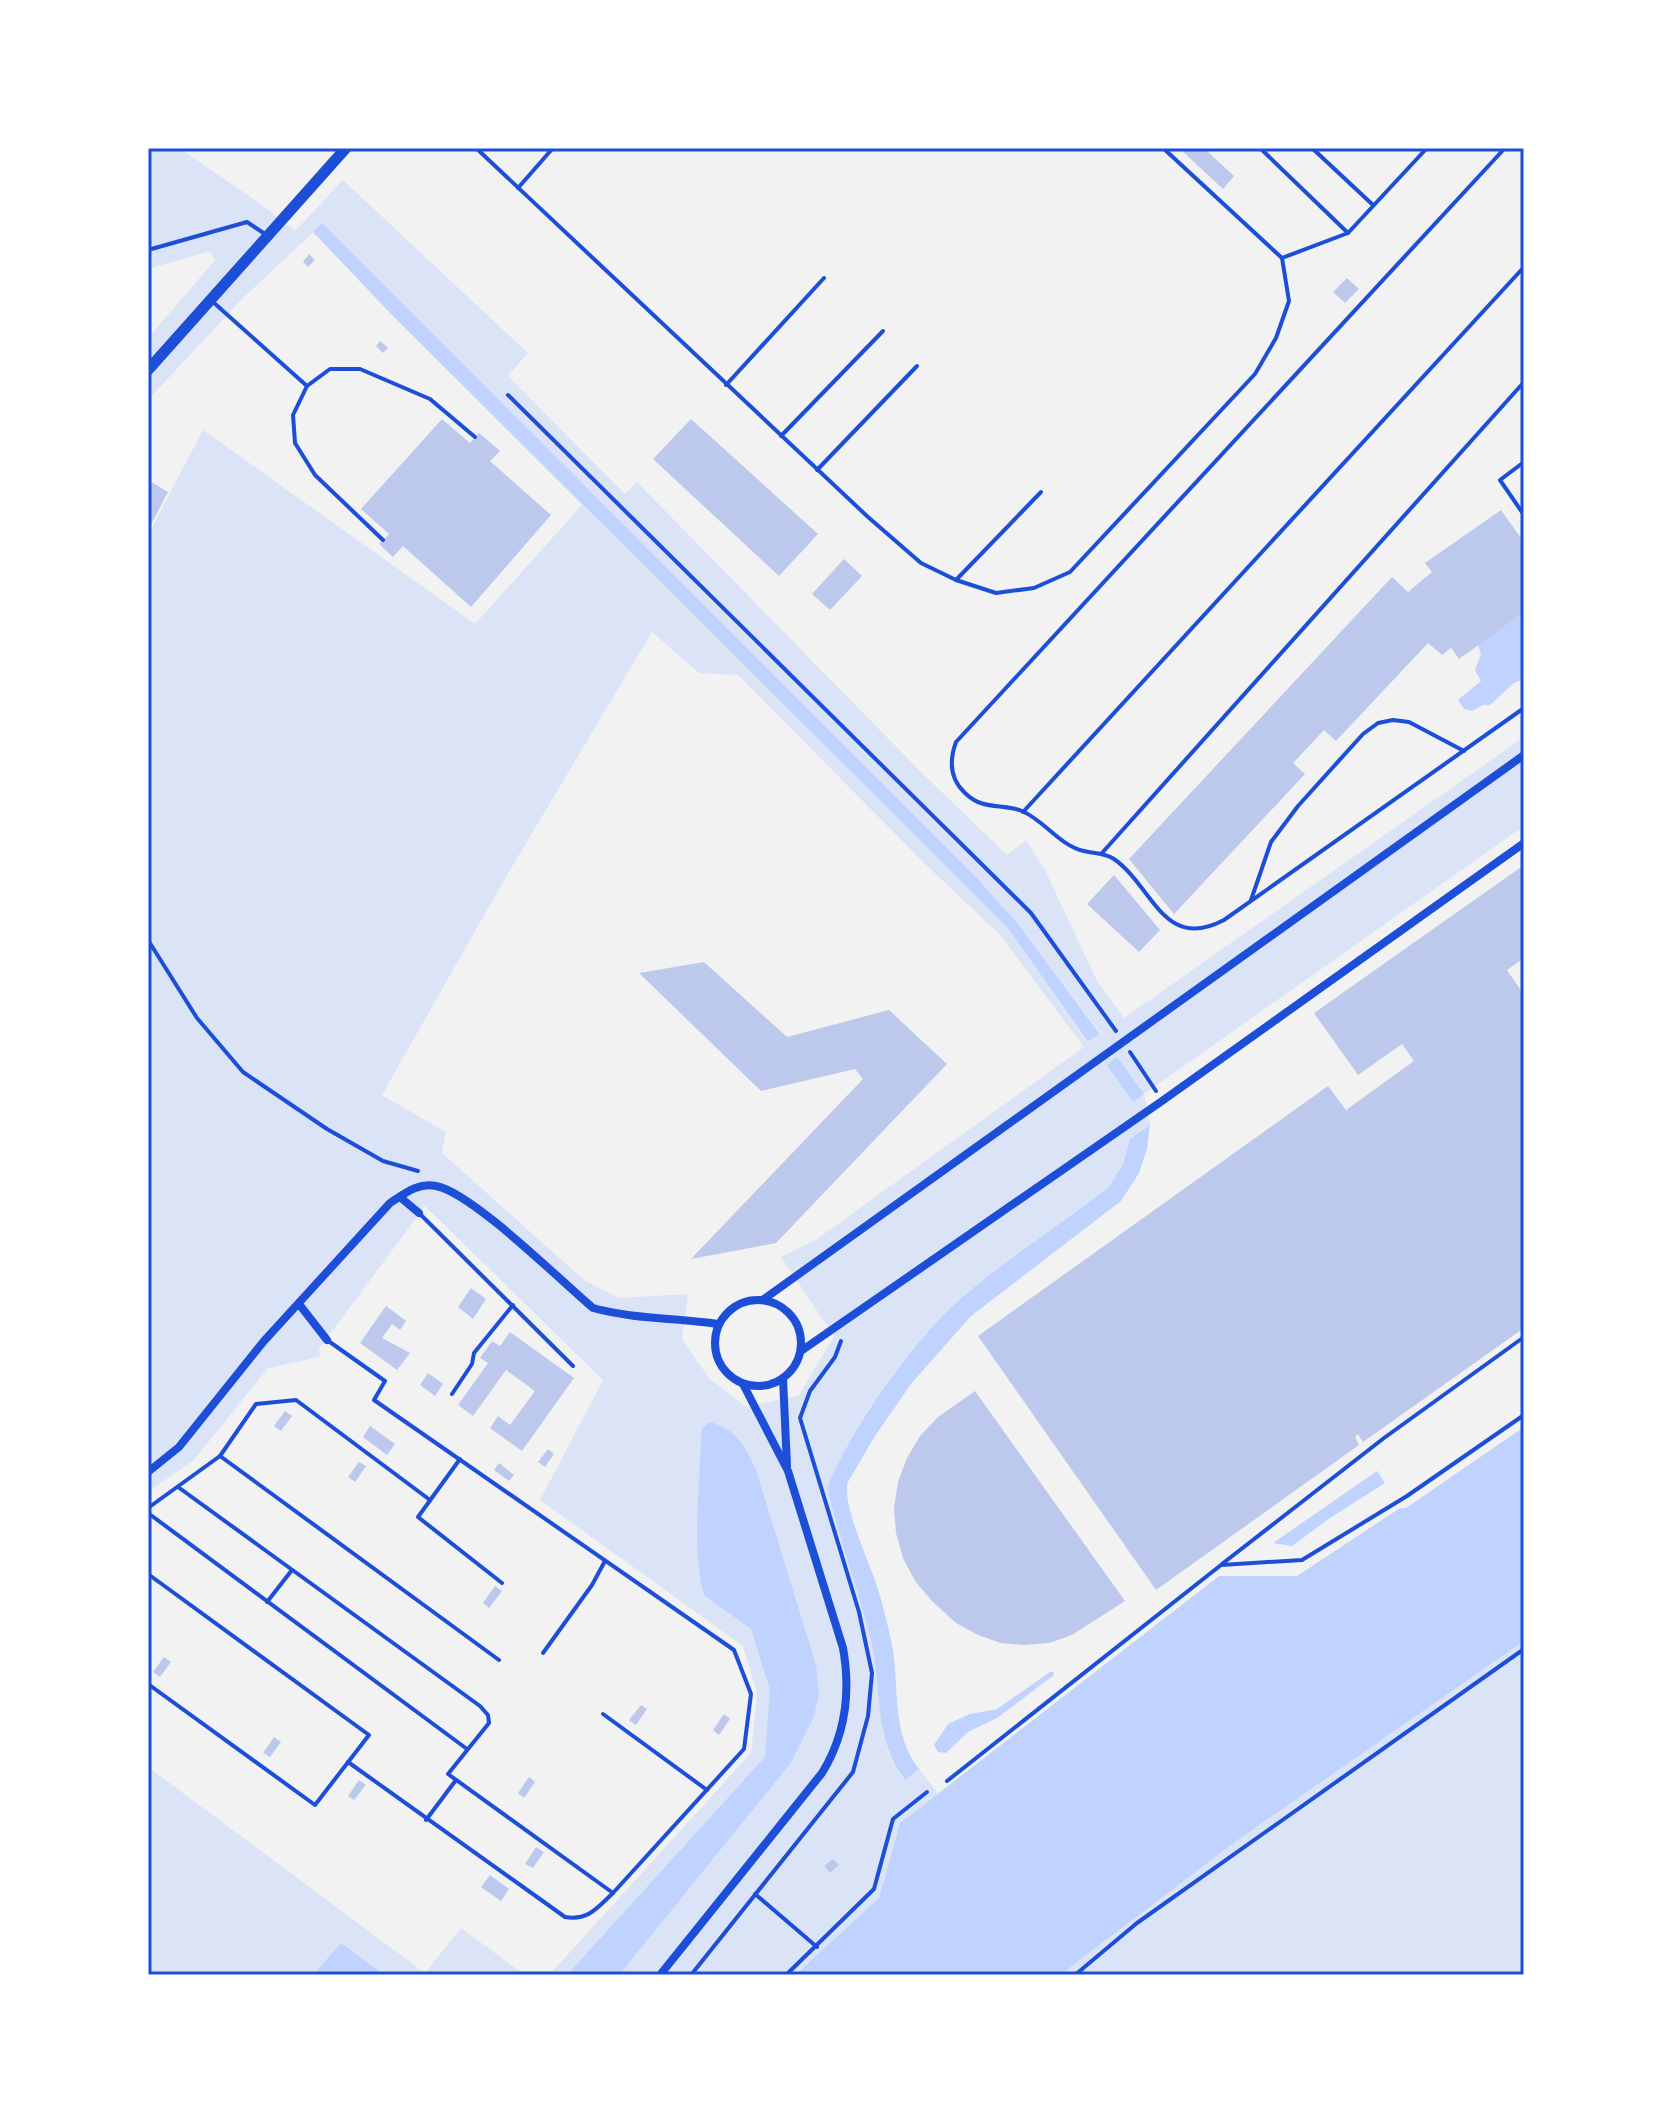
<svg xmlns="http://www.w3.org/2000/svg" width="1672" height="2123" font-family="'Libre Baskerville',serif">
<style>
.green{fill:#dbe4f7;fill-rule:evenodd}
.water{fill:#bfd3fe}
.building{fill:#bdc9ec}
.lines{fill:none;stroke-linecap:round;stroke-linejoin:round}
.path{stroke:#1d4ed8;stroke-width:4}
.service{stroke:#1d4ed8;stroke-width:4}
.minor{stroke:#1d4ed8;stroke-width:8}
.tertiary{stroke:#1d4ed8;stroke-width:11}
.neatline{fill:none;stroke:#1d4ed8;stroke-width:3}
</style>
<rect width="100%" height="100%" fill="#f2f2f2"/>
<!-- green -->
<g class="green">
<path d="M148 148H179L258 202 295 231 343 180 528 353 508 376 625 494 637 482 920 771 1007 855 1026 840 1045 870 1097 981 1124 1018 1524 737V826L1144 1094 1150 1125 1130 1139 1123 1164 1109 1187C1059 1226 1004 1260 957 1302 909 1346 851 1427 827 1487 840 1542 862 1593 873 1649 882 1694 874 1742 904 1780L919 1769 938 1793 900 1823 879 1898 795 1975H549L751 1753 757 1693 743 1646 540 1500 603 1380 425 1206 319 1349 320 1357 268 1368 194 1460 148 1492V535L203 430 475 624 582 505 1007 927 1088 1043 1101 1034 1018 924 976 877 322 224 244 297 148 400V338L215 260 210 251 148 269ZM652 632 699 673 738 675 925 864 1000 935 1084 1047 814 1241 781 1257 834 1336 799 1395 746 1407 709 1378 682 1339 688 1294 619 1298 584 1280 442 1153 446 1132 382 1095 503 882Z"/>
<path d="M1524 1641V1975H1060L1235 1842Z"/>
<path d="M148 1767 425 1973 461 1928 525 1975H148Z"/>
</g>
<!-- water -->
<g class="water">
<path d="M322 223 976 877 1018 924 1100 1034 1088 1042 1007 927 392 315 313 232Z"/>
<path d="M1519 616 1524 617V679L1514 683 1490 705H1483L1472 711 1464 709 1458 700 1481 681 1475 670 1481 654 1478 645Z"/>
<path d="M1117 1057 1144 1094 1133 1102 1107 1065Z"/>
<path d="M1150 1125 1147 1149 1139 1173 1121 1201 971 1316 911 1384 875 1436 848 1482C841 1504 871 1565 878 1589 884 1609 889 1630 893 1650 899 1690 892 1735 919 1769L905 1780C873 1740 882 1687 871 1640 858 1588 839 1539 827 1487 852 1427 909 1346 957 1302 1004 1260 1059 1226 1109 1187L1123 1164 1130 1139Z"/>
<path d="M710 1422C736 1429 746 1447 756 1470L816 1665 819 1696 813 1719 790 1764 619 1975H567L765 1757 770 1690 751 1629 704 1595C691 1549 700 1486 701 1438L702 1428Z"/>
<path d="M1524 1427V1641L1235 1842 1060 1975H795L879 1898 900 1823 1219 1576H1297L1400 1508H1406Z"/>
<path d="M1377 1471 1385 1483 1330 1518 1292 1546 1273 1543Z"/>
<path d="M1050 1672H1053L1054 1675 997 1718 968 1732 946 1753 938 1752 934 1745 948 1724 970 1714 997 1709Z"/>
<path d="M341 1943 384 1975H313Z"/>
</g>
<!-- building -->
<g class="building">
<path d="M1179 148H1211L1208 152 1234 176 1223 189Z"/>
<path d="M309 254 315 260 308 267 303 262Z"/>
<path d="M1347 278 1359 289 1345 303 1333 292Z"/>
<path d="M380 341 388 348 383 353 376 346Z"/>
<path d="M442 419 470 443 479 433 500 451 490 461 551 515 471 607 403 546 393 557 379 544 389 534 361 509Z"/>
<path d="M691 419 818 534 779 576 653 459Z"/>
<path d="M148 480 168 492 148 530Z"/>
<path d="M1501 510 1524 542V565L1521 567 1524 571V617L1521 619 1519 616 1459 659 1451 648 1442 655 1428 643 1336 741 1324 730 1293 763 1305 774 1174 914 1129 859 1392 577 1408 592 1432 572 1425 563Z"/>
<path d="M844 559 862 576 830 610 812 594Z"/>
<path d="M1524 865V958L1507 970 1524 995V1328L1363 1442 1358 1434 1355 1437 1359 1445 1156 1590 978 1336 1328 1086 1346 1110 1414 1061 1402 1044 1358 1075 1314 1013Z"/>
<path d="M1114 875 1160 930 1139 952 1087 904Z"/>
<path d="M704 962 787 1037 889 1010 947 1064 776 1243 691 1259 863 1079 855 1069 761 1091 639 973Z"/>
<path d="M471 1288 486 1299 473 1319 458 1307Z"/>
<path d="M386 1306 406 1321 400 1330 392 1324 382 1338 410 1353 397 1370 360 1343Z"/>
<path d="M510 1332 574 1378 522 1451 490 1428 498 1416 510 1425 535 1391 506 1370 473 1416 458 1405 488 1363 480 1358 492 1341 500 1346Z"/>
<path d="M428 1373 443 1384 435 1396 420 1385Z"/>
<path d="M975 1391 1125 1601 1072 1635 1049 1643 1025 1645 1001 1643 978 1635 956 1623 932 1601 915 1581 903 1558 896 1533 894 1508 898 1482 907 1458 920 1436 938 1417Z"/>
<path d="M285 1411 292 1416 281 1431 274 1426Z"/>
<path d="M370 1426 395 1444 387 1455 363 1437Z"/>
<path d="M548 1449 554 1454 545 1467 538 1462Z"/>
<path d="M359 1462 366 1466 355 1482 348 1477Z"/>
<path d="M499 1463 514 1475 509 1481 494 1470Z"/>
<path d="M495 1586 502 1591 489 1608 483 1603Z"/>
<path d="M164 1657 171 1662 160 1677 153 1672Z"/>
<path d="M641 1705 647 1709 636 1725 629 1720Z"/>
<path d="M724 1714 730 1719 719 1735 713 1730Z"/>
<path d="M274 1737 281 1742 270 1757 263 1753Z"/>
<path d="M529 1777 535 1782 524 1798 518 1793Z"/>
<path d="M359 1780 366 1785 354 1800 348 1796Z"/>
<path d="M536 1847 544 1852 533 1868 525 1864Z"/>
<path d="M833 1859 839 1865 830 1873 824 1866Z"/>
<path d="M490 1875 509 1889 501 1901 481 1887Z"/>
</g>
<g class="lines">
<!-- path -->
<g class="path">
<path d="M508 395 1031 913 1116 1031"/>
<path d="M148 940 197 1018 243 1072 327 1129 383 1161 418 1171"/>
<path d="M1130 1052 1156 1091"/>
<path d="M755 1894 817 1947"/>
<path d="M691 1975 853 1772 868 1716 872 1673 859 1612 800 1418 810 1391 835 1357 841 1341"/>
<path d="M786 1975 874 1889 893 1819 927 1792"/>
</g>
<!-- service -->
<g class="service">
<path d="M476 148 868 517 921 563 956 580 1041 492"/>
<path d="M1163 148 1282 258 1348 233 1427 148"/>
<path d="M1260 148 1348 233"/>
<path d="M1312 148 1373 205"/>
<path d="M1505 148 956 742C949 761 950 779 965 793 983 811 1002 803 1022 811 1045 821 1060 846 1084 851 1095 854 1104 852 1114 859 1153 886 1163 952 1224 920L1524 708"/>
<path d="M518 188 553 148"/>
<path d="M148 250 247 222 265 234"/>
<path d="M213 302 307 386"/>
<path d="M726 385 824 278"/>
<path d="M781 436 883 331"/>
<path d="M1524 462 1500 480 1524 515"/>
<path d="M817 470 917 366"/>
<path d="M383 540 315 475 295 443 293 415 307 386 330 369H360L430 399 475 437"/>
<path d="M956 580 996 593 1034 588 1070 572 1255 374 1276 338 1289 301 1282 258"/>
<path d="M1023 812 1524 267"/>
<path d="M1102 853 1524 382"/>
<path d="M1251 900 1271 842 1298 806 1363 734 1378 723 1393 720 1409 722 1464 751"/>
<path d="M419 1213 573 1366"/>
<path d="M327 1340 385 1381 374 1400 734 1650 751 1694 744 1749 613 1893"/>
<path d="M452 1394 472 1364 474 1353 513 1305"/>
<path d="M220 1456 499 1660"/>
<path d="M460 1459 418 1517 502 1583"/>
<path d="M178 1487 480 1706 488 1715 489 1723 448 1774 613 1893C597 1908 588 1921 565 1917L348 1762"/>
<path d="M148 1508 220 1456 256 1404 296 1400 430 1500"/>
<path d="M148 1513 467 1749"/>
<path d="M1222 1564 1384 1438 1524 1337"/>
<path d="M148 1574 369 1735 315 1805 148 1684"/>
<path d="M267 1602 292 1570"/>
<path d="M543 1653 592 1585 605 1561"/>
<path d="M603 1714 707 1790"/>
<path d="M947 1781 1221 1565 1302 1560 1407 1496 1524 1415"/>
<path d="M426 1820 456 1780"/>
<path d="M1075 1975 1137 1923 1524 1649"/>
</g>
<!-- minor -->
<g class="minor">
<path d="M400 1197 419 1213"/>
<path d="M764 1299 1524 755"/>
<circle cx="758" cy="1343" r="43"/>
<path d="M299 1304 327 1340"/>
<path d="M801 1351 1162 1101 1524 843"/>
<path d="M783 1378 787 1466"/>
<path d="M148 1472 179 1447 264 1341 390 1203C404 1194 418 1182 436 1186 471 1192 560 1280 593 1308 633 1319 676 1318 718 1324"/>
<path d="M660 1975 822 1773C846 1734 851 1693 843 1648L788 1471 743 1384"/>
</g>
<!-- tertiary -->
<path class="tertiary" d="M148 370 346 148"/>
</g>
<!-- border -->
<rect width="1672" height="2123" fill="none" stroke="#ffffff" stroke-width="300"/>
<rect x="150" y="150" width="1372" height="1823" class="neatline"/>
</svg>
